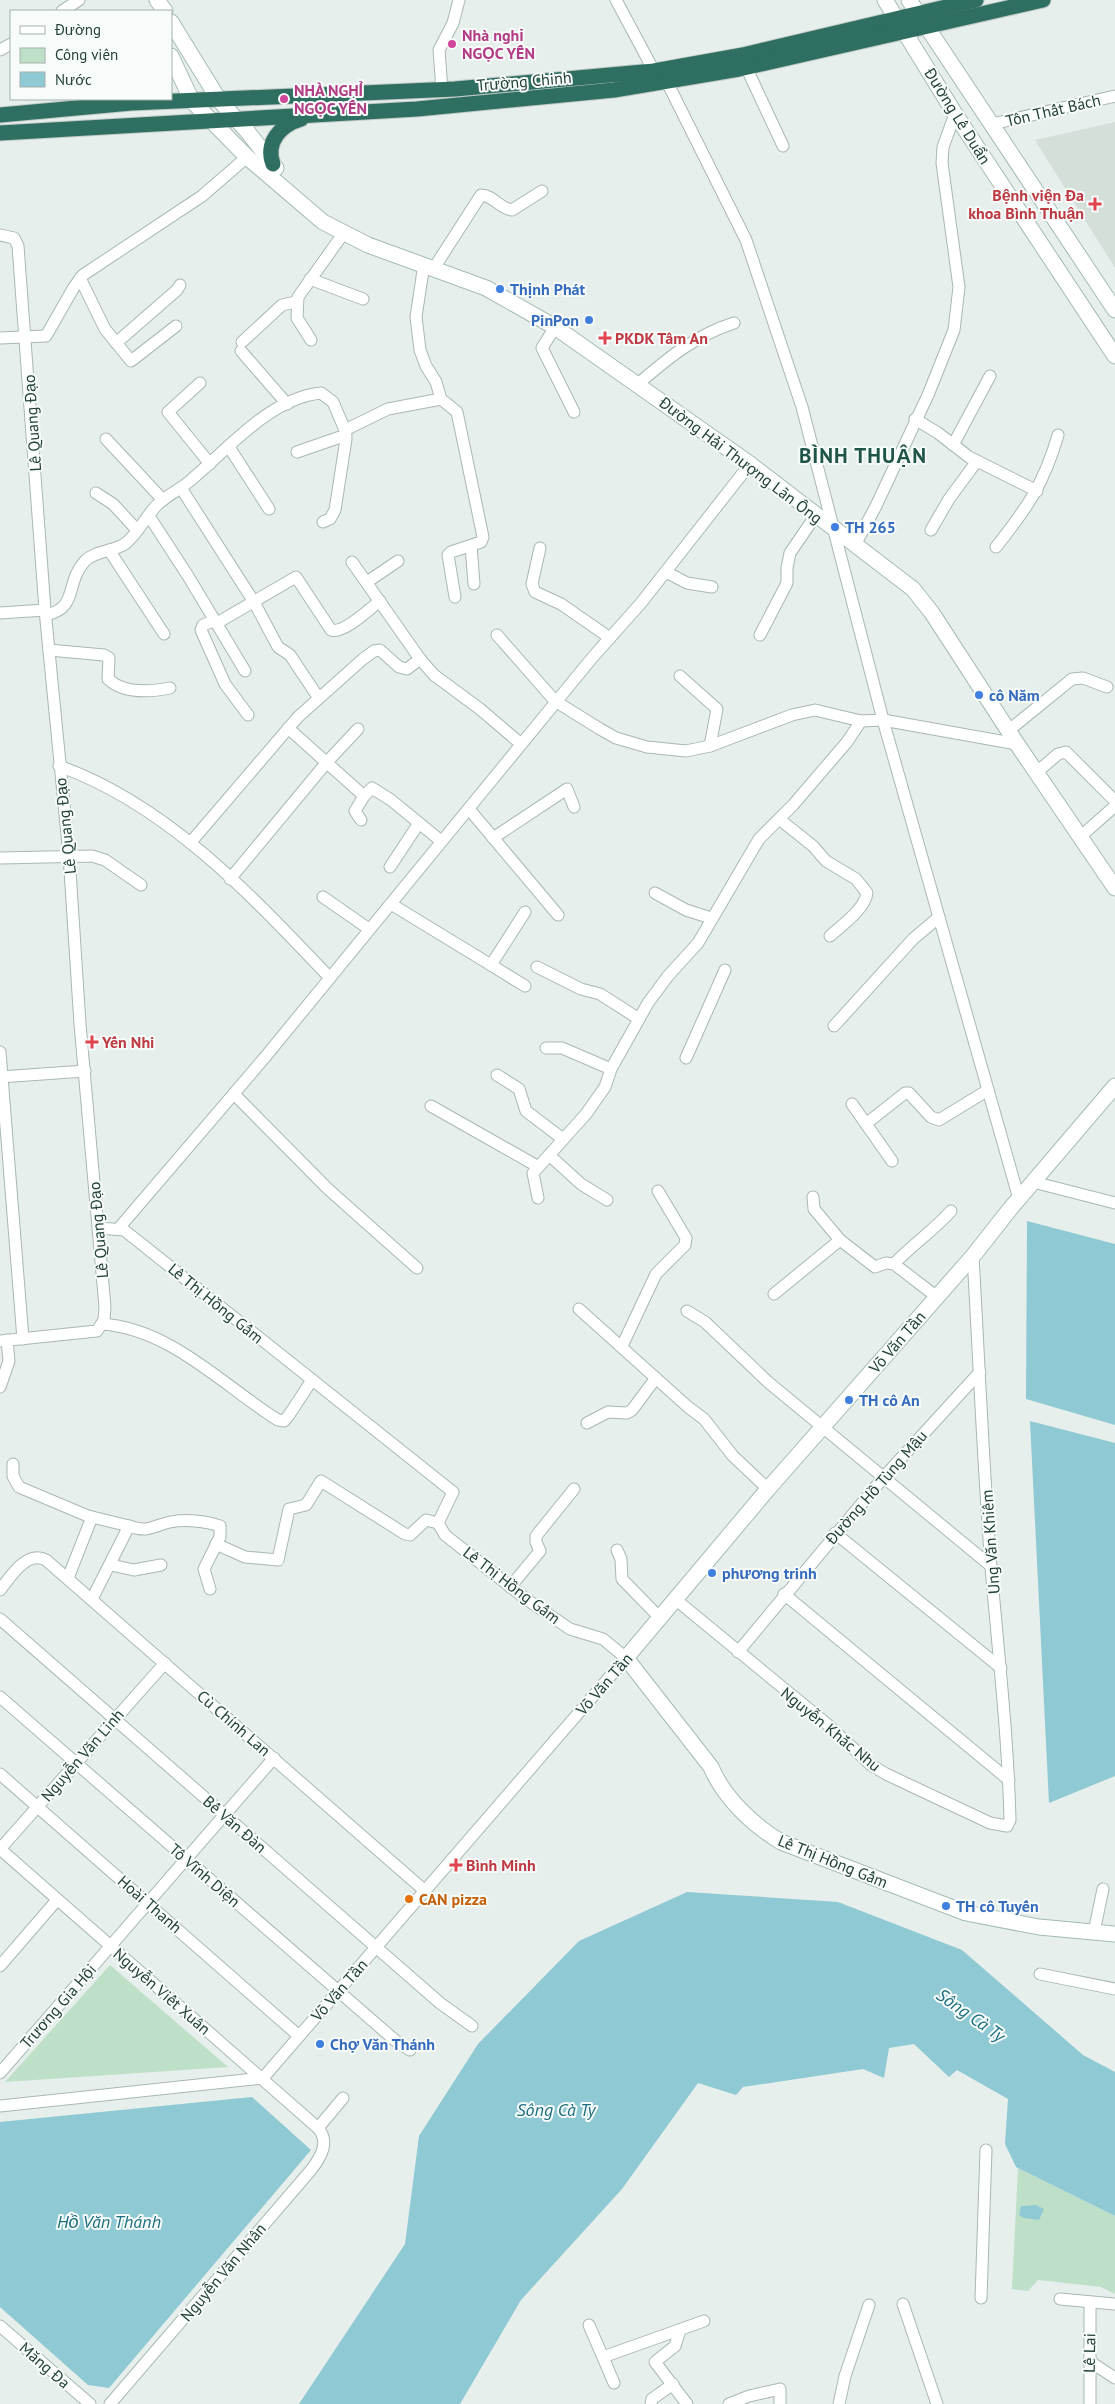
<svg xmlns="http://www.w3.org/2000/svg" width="1115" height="2404" font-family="'PT Sans',sans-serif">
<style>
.built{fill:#d4dfda}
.green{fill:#bfe0c8}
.water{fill:#8ec9d4}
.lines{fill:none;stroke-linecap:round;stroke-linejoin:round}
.street-casing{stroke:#a8b8b2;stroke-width:13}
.secondary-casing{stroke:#a4bbb3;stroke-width:17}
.highway-casing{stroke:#c2cac8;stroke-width:17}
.street{stroke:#fff;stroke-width:11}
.secondary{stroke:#fff;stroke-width:15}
.highway{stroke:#2f6f62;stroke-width:15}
.hotel-dot{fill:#d1479c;stroke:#f7fbf9;stroke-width:2}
.health-dot{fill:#e0444e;stroke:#f7fbf9;stroke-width:2}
.shop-dot{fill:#3f7fe0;stroke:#f7fbf9;stroke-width:2}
.food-dot{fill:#e8710a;stroke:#f7fbf9;stroke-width:2}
.labels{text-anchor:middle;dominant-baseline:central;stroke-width:4;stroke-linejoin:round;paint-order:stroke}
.hotel-label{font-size:16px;font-weight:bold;fill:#b23c85;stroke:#f7fbf9;text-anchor:start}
.street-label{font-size:16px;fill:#24423a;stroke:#f7fbf9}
.health-label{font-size:16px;font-weight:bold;fill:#be3a42;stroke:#f7fbf9;text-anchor:start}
.shop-label{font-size:16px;font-weight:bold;fill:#366cbe;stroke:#f7fbf9;text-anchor:start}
.food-label{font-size:16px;font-weight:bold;fill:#c56008;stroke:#f7fbf9;text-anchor:start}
.water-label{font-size:18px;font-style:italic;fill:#1c6f80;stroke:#f7fbf9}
.district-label{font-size:21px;font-weight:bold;letter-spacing:1px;fill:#1f5548;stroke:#f7fbf9}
</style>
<rect width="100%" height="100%" fill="#e6efeb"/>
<!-- built -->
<path class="built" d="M1115 122V268L1035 140Z"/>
<!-- green -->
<g class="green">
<path d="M110 1965 228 2067 5 2082Z"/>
<path d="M1018 2168 1115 2216V2294L1101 2287 1038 2280 1028 2291 1012 2289Z"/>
</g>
<!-- water -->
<g class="water">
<path d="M1027 1221 1115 1244V1425L1026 1399Z"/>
<path d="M1030 1421 1115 1443V1776L1049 1803Z"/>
<path d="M687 1892 838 1902 962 1950 1083 2055 1115 2072V2216L1016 2167 1005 2144 1008 2099 957 2070 949 2077 914 2044 889 2048 884 2078 863 2069 743 2087 736 2095 698 2083 622 2189 521 2300 460 2404H299L405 2244 419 2136 478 2044 579 1941Z"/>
<path d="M252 2097 311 2150 109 2388 88 2385 0 2307V2122Z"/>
<path d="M1036 2205 1044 2209 1039 2220 1024 2218 1019 2215 1021 2206Z"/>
</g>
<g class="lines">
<!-- street casing -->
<g class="street-casing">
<g id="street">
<path d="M616 0 654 71"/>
<path d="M62 11 79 0"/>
<path d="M0 50 11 44"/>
<path d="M746 67 783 146"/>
<path d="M667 82 746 240 802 407 883 720 1019 1199"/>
<path d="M442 90 439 50 453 23 459 0"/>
<path d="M992 124 1115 96"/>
<path d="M0 235 14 238 18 246 45 610 69 855 80 1024 105 1307 104 1320 97 1331 0 1341"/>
<path d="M424 264 416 317 420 350 426 366 436 382 441 399 457 412 483 537 481 542 451 552 448 555 455 597"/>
<path d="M434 268 481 195C493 195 500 209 512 210L542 191"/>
<path d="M80 278 105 329 131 361 176 326"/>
<path d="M310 279 363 299"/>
<path d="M555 327 542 348 574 412"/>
<path d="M0 338 46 336 74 287 83 275 202 196 247 157"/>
<path d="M311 340 297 318 298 297 343 234"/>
<path d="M242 342 282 305 296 302"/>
<path d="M116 343 177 290 180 285"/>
<path d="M241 351 287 404"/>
<path d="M200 383 168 412 210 464"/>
<path d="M638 384C668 358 696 335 734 323"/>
<path d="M915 419 938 433 969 457 1037 491"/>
<path d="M106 439 163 500"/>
<path d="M953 445 990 376"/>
<path d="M229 447 269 509"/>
<path d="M297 452 346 435"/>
<path d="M181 488 254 602 278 647 290 655 318 697"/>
<path d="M96 493 113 504 137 530"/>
<path d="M149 516 188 576 245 671"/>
<path d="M323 522 330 519 335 510 346 439 345 430"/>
<path d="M931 530 949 499 977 461"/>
<path d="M855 545 875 508 928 395 954 330 959 287 942 163 943 147 955 114"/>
<path d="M471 546 474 584"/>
<path d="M996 547C1027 508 1044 484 1058 435"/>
<path d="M540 548 532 584 535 592 561 604 610 638"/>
<path d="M109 550 164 634"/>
<path d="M666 572 687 583 712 587"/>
<path d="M367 582 398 561"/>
<path d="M0 613 45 610"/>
<path d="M46 615C79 608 65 582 85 561 96 550 114 552 126 543 139 532 146 516 157 505 167 495 181 489 191 480 228 449 270 398 321 393L333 402 345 430 388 409 441 399"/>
<path d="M214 621 203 625 201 630 225 684 248 715"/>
<path d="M217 623 296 577 331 630C344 634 369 609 380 601"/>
<path d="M497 635 555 701 600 729 616 738 647 747 686 751 710 746 792 715 815 710 861 721 883 720 1017 744"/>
<path d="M760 635 787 583V568L790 553 816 515"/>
<path d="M49 650 104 655 109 658 108 679C124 694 150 692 170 688"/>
<path d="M420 659 434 675 480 709 521 744"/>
<path d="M680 676 717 709 710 746"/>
<path d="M288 728 364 796 372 788 391 800 441 841"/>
<path d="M1008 731 1072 679 1083 678 1107 687"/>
<path d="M59 766C168 805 252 896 330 978"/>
<path d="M1037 772 1058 754 1066 752 1115 801"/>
<path d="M469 809 558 915"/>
<path d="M779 819 813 846 826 861 856 879 867 893C865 909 842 925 830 936"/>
<path d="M361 820 355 811 364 796"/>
<path d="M1080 837 1115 806"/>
<path d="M493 838 567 789 574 807"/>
<path d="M191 842 298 717 363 659 374 651 380 650 399 667 407 669 420 659 352 562"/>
<path d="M0 858 92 856 105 860 141 885"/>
<path d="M390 867 419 823"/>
<path d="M230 879 327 762 358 729"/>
<path d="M655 893 686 910 711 918"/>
<path d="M323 897 369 929"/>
<path d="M391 904 491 965 525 912"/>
<path d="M491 965 525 986"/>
<path d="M537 967 581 989 600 994 639 1019"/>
<path d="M834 1026 913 939 939 917"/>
<path d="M546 1048H562L611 1069"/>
<path d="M0 1052 23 1339"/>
<path d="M686 1058 725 970"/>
<path d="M497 1075 519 1089 526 1111 563 1139"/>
<path d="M0 1077 85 1071"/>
<path d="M234 1094 328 1189 417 1268"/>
<path d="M852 1104 892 1161"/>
<path d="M431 1106 537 1166"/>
<path d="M867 1123 905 1093H909L931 1117 939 1120 988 1090"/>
<path d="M549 1155 581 1184 607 1200"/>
<path d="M1033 1182 1115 1203"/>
<path d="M813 1197 814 1209 840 1240"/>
<path d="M538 1198 533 1173 586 1114 605 1087 611 1069 648 1003 668 976 698 943 759 839 793 805 847 742 861 721"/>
<path d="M119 1228 266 1056 592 658 641 603 750 464"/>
<path d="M894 1264C912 1245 933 1231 951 1211"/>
<path d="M774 1294 840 1240 875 1267 886 1263 894 1264 937 1297"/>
<path d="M579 1309 688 1407 704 1419 733 1456 768 1489"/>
<path d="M687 1311 705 1322 768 1382 991 1566"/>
<path d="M102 1324C171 1329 222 1385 278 1420L284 1421 289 1415 312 1380"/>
<path d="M622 1346 656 1274 685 1245 686 1238 658 1191"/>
<path d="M0 1387 9 1361 7 1340"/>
<path d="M587 1423 608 1412 627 1413 632 1410 656 1378"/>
<path d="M13 1464V1476L19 1487 88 1516 129 1526 92 1599"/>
<path d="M129 1526C149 1533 152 1526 170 1522 185 1519 206 1521 220 1526V1537L204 1569 210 1589"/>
<path d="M835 1533 1001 1668"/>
<path d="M216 1544 245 1557 278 1560 289 1509 306 1505 321 1481 405 1534 410 1535 426 1520 438 1523"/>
<path d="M617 1550 621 1559 622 1579 660 1618"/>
<path d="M111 1565 134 1570 161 1565"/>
<path d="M68 1578 92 1517"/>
<path d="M510 1587 540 1551 536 1542V1536L574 1489"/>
<path d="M0 1590C11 1576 27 1550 46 1560L425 1891"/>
<path d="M784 1594 1009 1780"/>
<path d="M675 1599 827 1724 871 1765 886 1774 990 1823 1007 1826 1010 1820C1008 1735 998 1651 991 1567 983 1463 979 1360 973 1256"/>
<path d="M0 1619 440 2003 472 2026"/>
<path d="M738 1652 883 1478 980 1372"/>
<path d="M0 1697 397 2042 410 2050"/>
<path d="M0 1774 299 2036"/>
<path d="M0 1849 318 2128C330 2142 321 2157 311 2170L110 2404"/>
<path d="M0 1849 165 1663"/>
<path d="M1094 1932 1103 1889"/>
<path d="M0 1966 57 1900"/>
<path d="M1040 1974 1115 1989"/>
<path d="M0 2073 274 1758"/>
<path d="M0 2106 263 2078 626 1658 603 1639 570 1629 526 1599 445 1535 438 1523 453 1492 124 1230 99 1228"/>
<path d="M318 2128 343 2098"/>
<path d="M981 2298 986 2150"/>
<path d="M1060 2299 1115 2304"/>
<path d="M903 2304 937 2404"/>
<path d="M589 2325 614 2383"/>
<path d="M0 2326 90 2404"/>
<path d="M680 2330 675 2346 655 2362 687 2404"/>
<path d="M603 2357 704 2321"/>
<path d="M1089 2361 1115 2378"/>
<path d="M651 2404 652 2399 673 2384"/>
<path d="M729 2404 749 2396 780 2389V2404"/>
<path d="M839 2404 845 2376 869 2305"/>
<path d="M1090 2404V2302"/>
</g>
</g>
<!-- secondary casing -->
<g class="secondary-casing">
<g id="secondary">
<path d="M157 0 165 11"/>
<path d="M885 0 955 114 1115 356"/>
<path d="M909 0 1115 310"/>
<path d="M171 22 219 100 247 131 276 168"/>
<path d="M171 56 192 101 247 157 323 222 368 245 486 288 555 327 750 464 913 589 932 613 1017 744 1115 888"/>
<path d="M1115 1086 1010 1209 973 1256 768 1489 626 1658 711 1767C724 1798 753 1825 781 1842L966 1913 1039 1927 1115 1934"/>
</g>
</g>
<!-- highway casing -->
<g class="highway-casing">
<g id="highway">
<path d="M0 115 131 103 455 89 654 71 743 55 976 0"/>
<path d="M0 133 417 109 614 90 739 69 1043 0"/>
<path d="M273 164C265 143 280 125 301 119"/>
</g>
</g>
<!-- street -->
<use href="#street" class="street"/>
<!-- secondary -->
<use href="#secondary" class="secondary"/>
<!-- highway -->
<use href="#highway" class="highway"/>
</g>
<!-- markers -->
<g class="hotel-dot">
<circle cx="452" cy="44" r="5"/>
<circle cx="284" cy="99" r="5"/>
</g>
<g class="health-dot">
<path d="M1092.5 196.5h5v5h5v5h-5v5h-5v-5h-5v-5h5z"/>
<path d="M602.5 330.5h5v5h5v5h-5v5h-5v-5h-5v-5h5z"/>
<path d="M89.5 1034.5h5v5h5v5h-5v5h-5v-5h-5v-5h5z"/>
<path d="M453.5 1857.5h5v5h5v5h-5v5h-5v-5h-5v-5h5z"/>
</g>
<g class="shop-dot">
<circle cx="500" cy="289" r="5"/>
<circle cx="589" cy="320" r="5"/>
<circle cx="835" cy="527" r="5"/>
<circle cx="979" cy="695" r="5"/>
<circle cx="849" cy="1400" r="5"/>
<circle cx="712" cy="1573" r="5"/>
<circle cx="946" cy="1906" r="5"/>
<circle cx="320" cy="2044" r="5"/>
</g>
<circle class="food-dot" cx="409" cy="1899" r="5"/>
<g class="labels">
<!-- hotel labels -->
<g class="hotel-label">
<text x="462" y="35">Nhà nghỉ<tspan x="462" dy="18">NGỌC YẾN</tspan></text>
<text x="294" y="90">NHÀ NGHỈ<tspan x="294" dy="18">NGỌC YẾN</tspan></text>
</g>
<!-- street labels -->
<g class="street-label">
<text transform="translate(524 81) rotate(-5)">Trường Chinh</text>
<text transform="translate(1053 110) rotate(-13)">Tôn Thất Bách</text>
<text transform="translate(958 116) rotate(58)">Đường Lê Duẩn</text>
<text transform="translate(32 423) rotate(-94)">Lê Quang Đạo</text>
<text transform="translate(741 460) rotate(37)">Đường Hải Thượng Lãn Ông</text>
<text transform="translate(65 826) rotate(-96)">Lê Quang Đạo</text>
<text transform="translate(98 1230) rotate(-95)">Lê Quang Đạo</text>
<text transform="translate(216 1303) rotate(39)">Lê Thị Hồng Gấm</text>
<text transform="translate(897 1342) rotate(-49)">Võ Văn Tần</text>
<text transform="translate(876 1487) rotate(-49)">Đường Hồ Tùng Mậu</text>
<text transform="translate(990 1542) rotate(-94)">Ung Văn Khiêm</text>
<text transform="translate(512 1585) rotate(37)">Lê Thị Hồng Gấm</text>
<text transform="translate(604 1684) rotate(-49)">Võ Văn Tần</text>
<text transform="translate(234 1723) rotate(41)">Cù Chính Lan</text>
<text transform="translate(831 1729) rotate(39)">Nguyễn Khắc Nhu</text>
<text transform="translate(82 1755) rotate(-49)">Nguyễn Văn Linh</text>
<text transform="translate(235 1824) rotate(41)">Bế Văn Đàn</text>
<text transform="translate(833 1861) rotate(22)">Lê Thị Hồng Gấm</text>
<text transform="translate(205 1875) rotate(41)">Tô Vĩnh Diện</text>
<text transform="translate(150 1904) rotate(41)">Hoài Thanh</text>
<text transform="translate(339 1990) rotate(-49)">Võ Văn Tần</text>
<text transform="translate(162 1991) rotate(41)">Nguyễn Viết Xuân</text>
<text transform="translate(58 2006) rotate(-49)">Trương Gia Hội</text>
<text transform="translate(223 2272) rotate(-50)">Nguyễn Văn Nhân</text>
<text transform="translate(1089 2353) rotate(-89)">Lê Lai</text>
<text transform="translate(45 2365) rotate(41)">Măng Đa</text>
</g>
<!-- health labels -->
<g class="health-label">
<text x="1084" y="195" text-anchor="end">Bệnh viện Đa<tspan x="1084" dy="18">khoa Bình Thuận</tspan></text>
<text x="615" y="338">PKDK Tâm An</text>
<text x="102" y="1042">Yến Nhi</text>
<text x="466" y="1865">Bình Minh</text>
</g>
<!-- shop labels -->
<g class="shop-label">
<text x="510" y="289">Thịnh Phát</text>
<text x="579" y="320" text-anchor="end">PinPon</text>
<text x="845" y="527">TH 265</text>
<text x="989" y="695">cô Năm</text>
<text x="859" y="1400">TH cô An</text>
<text x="722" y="1573">phương trinh</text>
<text x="956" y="1906">TH cô Tuyến</text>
<text x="330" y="2044">Chợ Văn Thánh</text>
</g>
<!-- food labels -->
<g class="food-label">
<text x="419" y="1899">CAN pizza</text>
</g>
<!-- water labels -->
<g class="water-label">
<text transform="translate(971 2015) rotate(35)">Sông Cà Ty</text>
<text x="556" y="2109">Sông Cà Ty</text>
<text x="109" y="2221">Hồ Văn Thánh</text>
</g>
<!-- district labels -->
<g class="district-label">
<text x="863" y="455">BÌNH THUẬN</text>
</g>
</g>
<!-- legend -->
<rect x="10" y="10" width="162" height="90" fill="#f7fbf9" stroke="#a3b1ad"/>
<rect x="20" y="26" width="25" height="8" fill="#ffffff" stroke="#a3b1ad"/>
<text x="55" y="35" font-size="15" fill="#24423a">Đường</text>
<rect x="20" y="48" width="25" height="15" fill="#bfe0c8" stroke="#a3b1ad"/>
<text x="55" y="60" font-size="15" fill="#24423a">Công viên</text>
<rect x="20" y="72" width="25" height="15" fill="#8ec9d4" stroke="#a3b1ad"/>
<text x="55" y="85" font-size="15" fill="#24423a">Nước</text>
</svg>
